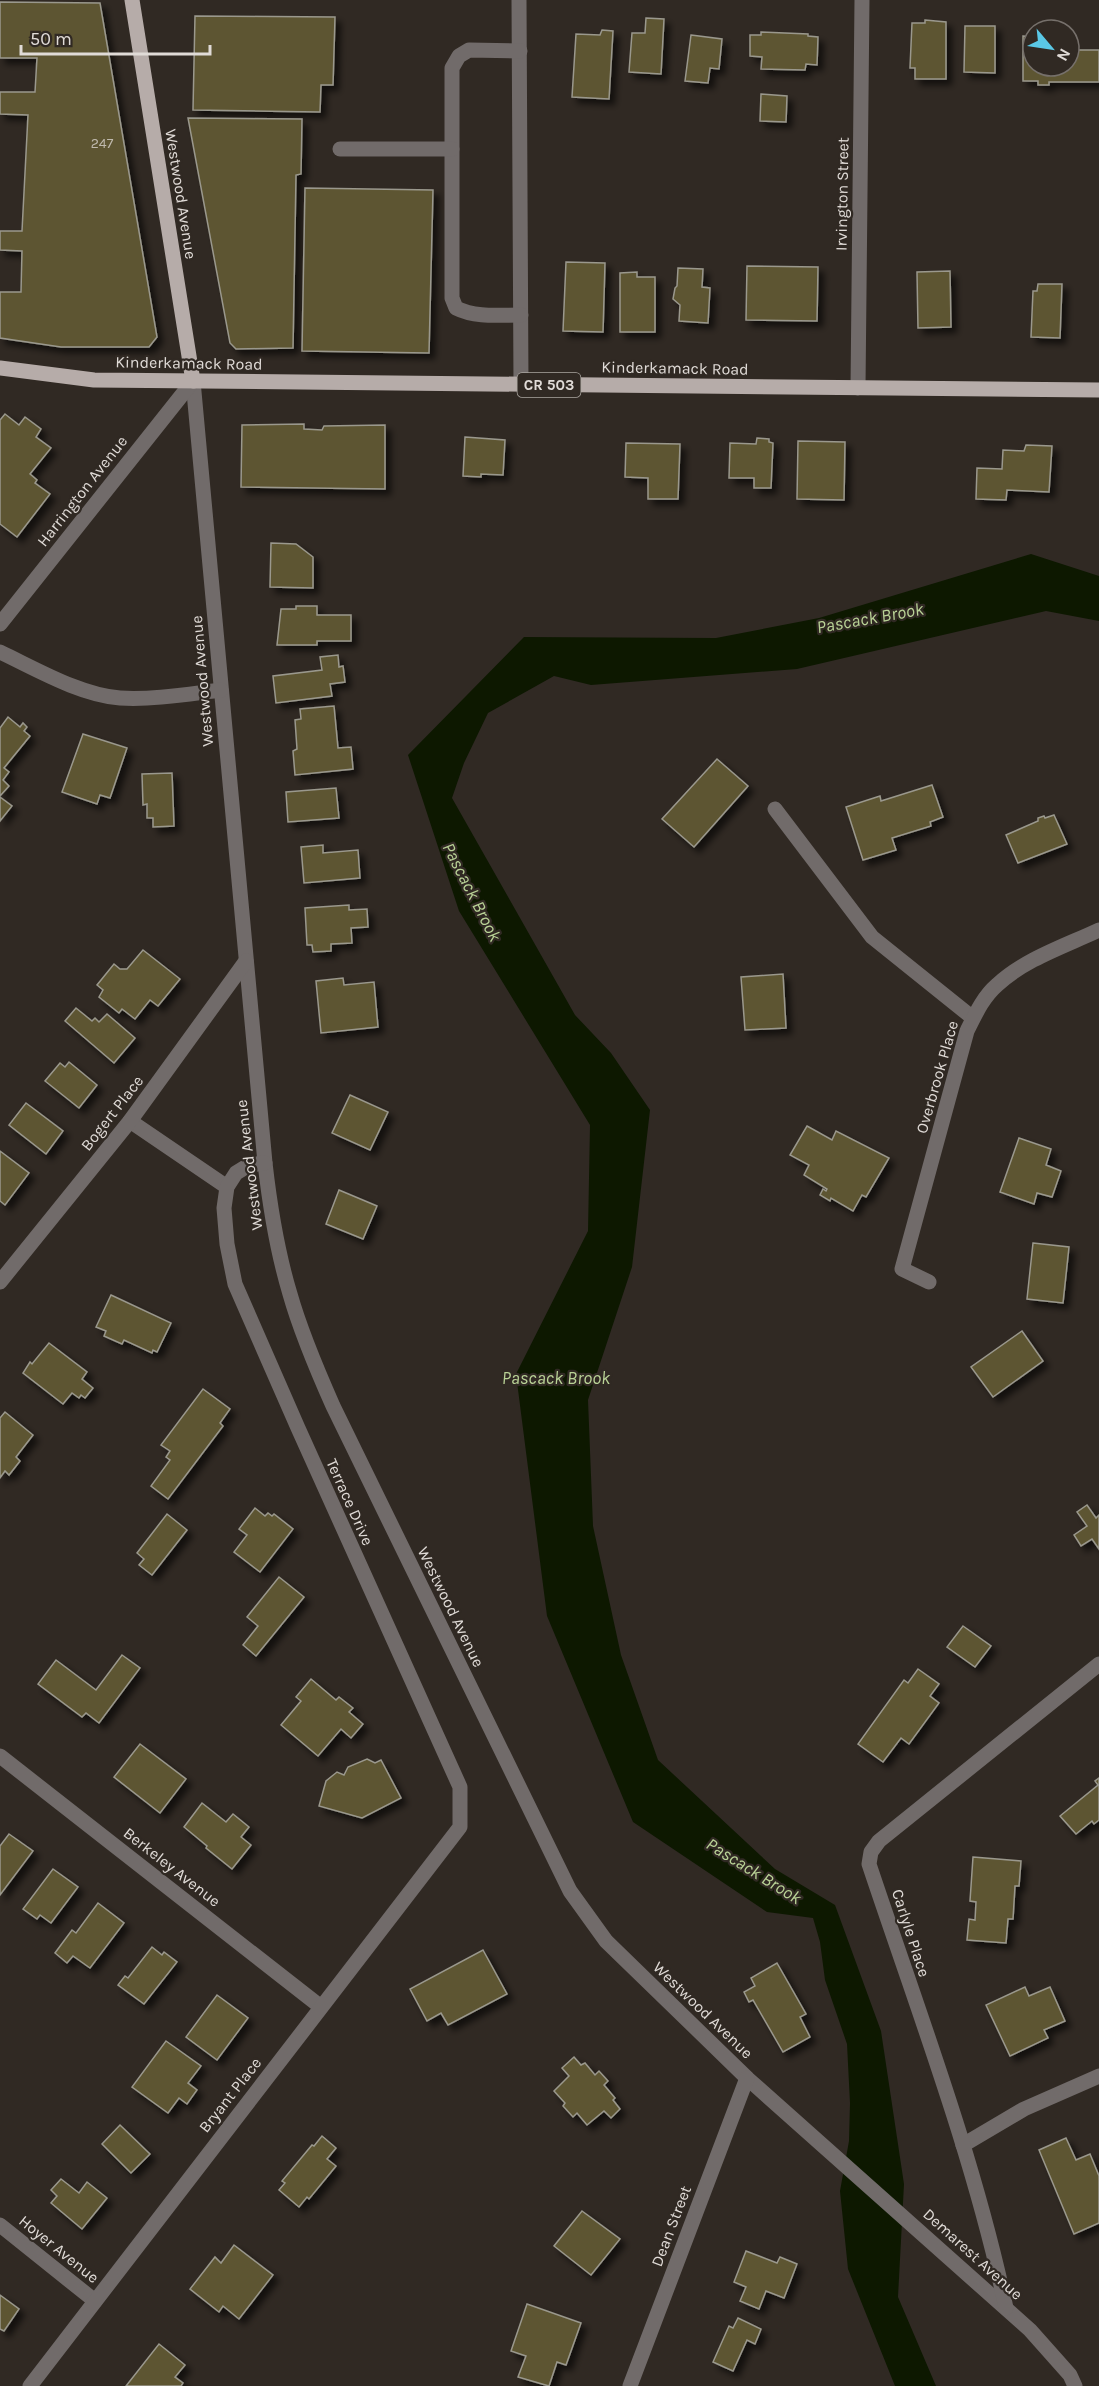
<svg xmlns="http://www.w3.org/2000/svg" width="1099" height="2386" font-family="Karla,sans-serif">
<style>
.water{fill:#0d1800}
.building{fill:#5d5430;stroke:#9a988d;stroke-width:1.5;filter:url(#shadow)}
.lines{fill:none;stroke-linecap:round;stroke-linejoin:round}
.minor{stroke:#716b6a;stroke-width:15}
.major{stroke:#b6aca9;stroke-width:15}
.labels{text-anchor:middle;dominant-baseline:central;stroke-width:4.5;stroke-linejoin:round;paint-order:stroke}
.number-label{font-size:14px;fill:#bfb9ad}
.shield{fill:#302923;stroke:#aba6a1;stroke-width:1.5}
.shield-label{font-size:15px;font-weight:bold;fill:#e0dbd7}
.street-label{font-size:16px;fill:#e0dbd7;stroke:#302923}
.water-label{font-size:18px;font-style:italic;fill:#b9d296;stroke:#302923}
</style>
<defs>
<filter id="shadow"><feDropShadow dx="5.5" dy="5.5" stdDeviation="3" flood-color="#0009"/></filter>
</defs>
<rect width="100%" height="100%" fill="#302923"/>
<!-- water -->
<path class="water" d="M1031 554 1099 576V621L1046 611 797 669 591 685 554 676 488 713 464 763 452 798 575 1015 611 1053 650 1110 632 1267 588 1400 593 1526 621 1655 658 1760 775 1869 835 1905 881 2031 904 2184 898 2297 936 2386H895L848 2269 840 2191 849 2141 850 2103 847 2044 825 1980 820 1942 813 1918 767 1912 633 1822 547 1616 516 1374 588 1231 590 1125 459 911 408 755 524 637 716 638 819 618Z"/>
<!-- building -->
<g class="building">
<path d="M0 2 100 3 157 337 149 347H61L0 338V292H21L22 251 0 250V231H22L28 115 0 114V92H35L37 58H0Z"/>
<path d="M195 16 335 17 333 85H321L320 112 193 110Z"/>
<path d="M646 18 664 19 661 74 629 72 632 33H645Z"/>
<path d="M925 20 946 22V79H915V68H910L912 23H925Z"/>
<path d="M965 26H995V73L964 72Z"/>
<path d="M602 30 613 31 609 99 572 97 576 34 600 35Z"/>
<path d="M761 32 808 34V36L818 37 817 65 806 64 805 70 761 69 762 57 750 56V35H761Z"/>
<path d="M691 35 722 39 719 69 710 68 708 83 685 81Z"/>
<path d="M1023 36 1033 37V66H1069V50H1099V82H1049V85H1038V81H1023Z"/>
<path d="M761 94 787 96 786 122 760 121Z"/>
<path d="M188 118 302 119 301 174 296 175 293 348 236 349 230 343Z"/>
<path d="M305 188 433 190 429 353 302 351Z"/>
<path d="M566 262 605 263 603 332 563 331Z"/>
<path d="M747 266 818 267 817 321 746 320Z"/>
<path d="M678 268 703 269 702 287 710 288 708 323 679 321 680 305 673 299 675 288 677 286Z"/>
<path d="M950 271 951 327 918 328 917 272Z"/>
<path d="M637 272V277H655V332H620V273Z"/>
<path d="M1038 284H1062L1060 338 1031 337 1033 291H1037Z"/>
<path d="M5 414 19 425 25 417 41 429 36 437 51 448 30 474 37 480 35 483 50 494 17 537 0 524V420Z"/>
<path d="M304 424V429L322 430 324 426 385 425V489L241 487 242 425Z"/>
<path d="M465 437 505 440 503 475 481 474V477L463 476Z"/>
<path d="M757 438 769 439V442L773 443 771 488H754V478H729L730 443 756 444Z"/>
<path d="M798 441 845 442 844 500 797 499Z"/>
<path d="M626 443 680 444 678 499H648V478L625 477Z"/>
<path d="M1026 445 1052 446 1049 492 1007 490 1006 500 976 499 977 468 1002 469 1003 450 1024 451Z"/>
<path d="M271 543 296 544 313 557V588L270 587Z"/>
<path d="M296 606H317V615H351V641H317V645H277L281 609H296Z"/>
<path d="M338 655 339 667 343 666 345 682 330 684 332 696 276 703 273 676 322 670 320 657Z"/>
<path d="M334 706 338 748 351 747 353 769 295 775 293 751 297 749 295 720 301 719 300 709Z"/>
<path d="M8 717 20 727 23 723 27 727 24 731 30 736 4 768 9 772 3 780 9 786 0 796V728Z"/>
<path d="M83 734 127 748 110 798 100 795 97 804 62 792Z"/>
<path d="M717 759 748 786 694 847 662 819Z"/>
<path d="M172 773 174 826 153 827V818H147V804L143 805 142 774Z"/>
<path d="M932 785 943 817 930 822 931 826 892 838 896 850 863 860 846 807 880 796 881 801Z"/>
<path d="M336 788 339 818 288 822 286 792Z"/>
<path d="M0 797 12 806 0 821Z"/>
<path d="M1054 815 1067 844 1018 863 1006 835 1038 821V818L1044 816 1045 818Z"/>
<path d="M323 845V853L358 850 360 878 304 883 301 847Z"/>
<path d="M349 905V910L367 909 368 927 351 928 352 943 331 944V951L313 952 312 945H307L305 908Z"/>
<path d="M143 950 180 979 158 1006 150 1000 135 1019 122 1009 119 1013 99 997 103 990 97 985 114 964 120 969H127Z"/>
<path d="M783 974 786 1028 745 1030 741 977Z"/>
<path d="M343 978 344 985 374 982 378 1027 321 1033 316 981Z"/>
<path d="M76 1008 92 1021 95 1018 99 1022 107 1014 135 1038 114 1063 65 1021Z"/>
<path d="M69 1062 97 1085 79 1108 45 1081 60 1063 65 1067Z"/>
<path d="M350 1095 388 1112 370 1150 332 1133Z"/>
<path d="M26 1103 63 1131 46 1154 9 1125Z"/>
<path d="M807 1126 832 1140 836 1131 889 1158 866 1197 862 1195 853 1211 831 1198 830 1201 820 1195 823 1189 826 1191 827 1189 804 1175 809 1165 790 1155Z"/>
<path d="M1019 1138 1051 1149 1046 1165 1061 1171 1052 1197 1037 1193 1034 1204 1000 1192Z"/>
<path d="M0 1151 29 1173 5 1205 0 1201Z"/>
<path d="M339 1190 377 1206 363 1239 326 1224Z"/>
<path d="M1033 1243 1069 1247 1063 1303 1027 1299Z"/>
<path d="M111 1295 171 1323 157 1352 153 1350 152 1353 124 1340 122 1344 104 1336 106 1331 96 1327Z"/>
<path d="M1022 1331 1043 1361 993 1397 971 1367Z"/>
<path d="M49 1343 87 1372 82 1379 93 1388 85 1398 81 1395 79 1398 72 1393 63 1404 23 1373 30 1362 32 1364Z"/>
<path d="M203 1389 230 1409 220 1423 223 1426 168 1499 151 1486 170 1460 166 1457 170 1451 161 1445Z"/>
<path d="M5 1412 33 1435 16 1457 20 1461 9 1475 5 1471 0 1478V1418Z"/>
<path d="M1087 1505 1096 1518 1099 1515V1549L1092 1539 1081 1546 1074 1535 1087 1526 1077 1512Z"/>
<path d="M255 1508 265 1516 268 1513 272 1516 274 1514 293 1529 260 1572 234 1552 247 1535 239 1529Z"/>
<path d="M167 1514 187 1530 152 1575 139 1565 144 1559 137 1553Z"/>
<path d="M279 1577 304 1597 256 1656 243 1645 258 1626 247 1617Z"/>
<path d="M963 1626 991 1646 975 1667 947 1647Z"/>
<path d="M122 1655 140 1668 99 1723 86 1713 82 1717 38 1684 56 1660 96 1690Z"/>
<path d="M918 1669 939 1684 930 1696 939 1703 909 1744 901 1738 883 1762 858 1744 904 1680 908 1683Z"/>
<path d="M311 1679 336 1700 339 1697 353 1708 349 1712 363 1724 351 1738 341 1729 318 1756 281 1725 301 1701 296 1697Z"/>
<path d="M140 1744 186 1779 160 1813 114 1777Z"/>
<path d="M367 1759 375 1763 381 1760 401 1798 362 1818 319 1806 326 1781 337 1772 344 1775 348 1767Z"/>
<path d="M1099 1778V1820L1094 1824 1092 1821 1076 1834 1060 1816 1098 1785 1095 1781Z"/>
<path d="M202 1803 226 1822 233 1814 249 1827 241 1837 251 1845 232 1869 206 1848 207 1846 184 1827Z"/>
<path d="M9 1834 33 1851 0 1895V1846Z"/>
<path d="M973 1857 1021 1861 1019 1886H1015L1013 1919H1008L1006 1943 967 1940 969 1919 975 1920 976 1902 970 1901Z"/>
<path d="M53 1869 78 1887 51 1923 40 1915 37 1919 23 1909Z"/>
<path d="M98 1903 124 1923 90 1968 73 1956 67 1963 55 1953 72 1930 76 1933Z"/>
<path d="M152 1947 162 1955 164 1952 177 1962 144 2004 118 1985 125 1976 128 1978Z"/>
<path d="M483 1950 507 1994 448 2025 441 2013 427 2021 410 1989Z"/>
<path d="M777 1963 806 2014 800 2017 810 2037 783 2052 753 2000 749 2002 744 1992 755 1986 751 1978Z"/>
<path d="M1025 1987 1029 1996 1050 1987 1065 2021 1044 2030 1048 2038 1010 2056 986 2005Z"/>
<path d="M217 1995 248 2018 217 2060 186 2037Z"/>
<path d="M166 2041 201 2066 188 2083 197 2090 187 2104 179 2098 168 2113 132 2087Z"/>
<path d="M574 2057 581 2065 585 2063 595 2075 599 2071 608 2081 604 2085 615 2098 613 2100 620 2109 611 2118 604 2111 587 2125 577 2113 573 2117 563 2106 565 2103 554 2091 569 2076 562 2068Z"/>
<path d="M120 2125 150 2154 131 2173 102 2144Z"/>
<path d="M322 2136 336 2148 327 2159 336 2166 309 2199 307 2197 299 2207 279 2190 285 2183 282 2181 312 2145 314 2146Z"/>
<path d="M1066 2138 1076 2160 1090 2154 1099 2176V2223L1074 2234 1039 2150Z"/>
<path d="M61 2179 79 2193 87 2182 107 2198 82 2229 51 2203 57 2196 51 2190Z"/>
<path d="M582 2211 620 2239 591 2275 554 2246Z"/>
<path d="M234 2245 273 2275 239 2319 223 2306 219 2312 190 2289 215 2257 221 2263Z"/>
<path d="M746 2251 777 2263 780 2257 797 2264 784 2298 766 2291 759 2309 740 2301 746 2287 734 2282Z"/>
<path d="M0 2295 19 2309 4 2331 0 2329Z"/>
<path d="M527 2304 581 2323 566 2365 557 2362 549 2386 518 2377 526 2356 511 2351Z"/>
<path d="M738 2318 761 2329 755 2344 747 2340 733 2371 713 2362 729 2326 733 2328Z"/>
<path d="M159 2344 185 2365 175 2377 183 2383 181 2386H126Z"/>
</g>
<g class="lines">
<!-- minor -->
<g class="minor">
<path d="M519 0 521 384"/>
<path d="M520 51 469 50 459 56 452 68V298L456 308C476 318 499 315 521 315"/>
<path d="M340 149H452"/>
<path d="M193 381 265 1163C270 1207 277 1251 290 1294 301 1333 317 1370 333 1406L570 1891 606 1941 747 2078 1030 2330 1070 2375 1075 2386"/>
<path d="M858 388 862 0"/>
<path d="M0 624 193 381"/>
<path d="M0 652C36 669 80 695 120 698 153 700 188 694 221 690"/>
<path d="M775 809 872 937 973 1018"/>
<path d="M130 1121 227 1187"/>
<path d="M0 1282 130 1121 246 961"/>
<path d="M929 1282 902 1269 967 1031C975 1015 983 997 997 985 1025 959 1065 946 1099 930"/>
<path d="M0 1756 321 2007"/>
<path d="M963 2145 1024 2109 1099 2076"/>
<path d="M0 2225 95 2301"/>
<path d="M1006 2308C974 2157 918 2011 869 1864L871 1852 879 1841 1099 1664"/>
<path d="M30 2386 460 1827V1787L298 1428 235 1284 227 1244 224 1208 227 1187 236 1173 249 1165 265 1163"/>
<path d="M630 2386 747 2078"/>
</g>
<!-- major -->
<g class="major">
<path d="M132 0 193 381"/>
<path d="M0 368 94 380 1099 390"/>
</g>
</g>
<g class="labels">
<!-- number labels -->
<g class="number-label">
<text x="102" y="143">247</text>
</g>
<!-- shield labels -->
<rect class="shield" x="517.5" y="373" width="63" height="24" rx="4.5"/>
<g class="shield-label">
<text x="549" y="385">CR 503</text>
</g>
<!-- street labels -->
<g class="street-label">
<text transform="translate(181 194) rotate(81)">Westwood Avenue</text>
<text transform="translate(842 194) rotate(-89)">Irvington Street</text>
<text transform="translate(189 363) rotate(1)">Kinderkamack Road</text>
<text transform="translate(675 368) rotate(1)">Kinderkamack Road</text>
<text transform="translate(82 491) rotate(-52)">Harrington Avenue</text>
<text transform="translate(202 681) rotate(-95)">Westwood Avenue</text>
<text transform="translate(937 1077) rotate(-74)">Overbrook Place</text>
<text transform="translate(112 1113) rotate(-52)">Bogert Place</text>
<text transform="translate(249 1165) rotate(-97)">Westwood Avenue</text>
<text transform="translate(350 1502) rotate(66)">Terrace Drive</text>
<text transform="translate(451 1607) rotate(64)">Westwood Avenue</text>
<text transform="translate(172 1867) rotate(38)">Berkeley Avenue</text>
<text transform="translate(911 1933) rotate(72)">Carlyle Place</text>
<text transform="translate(703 2010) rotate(44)">Westwood Avenue</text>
<text transform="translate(230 2095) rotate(-52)">Bryant Place</text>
<text transform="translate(671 2226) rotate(-69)">Dean Street</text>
<text transform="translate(59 2249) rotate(39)">Hoyer Avenue</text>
<text transform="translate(973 2254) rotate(42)">Demarest Avenue</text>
</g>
<!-- water labels -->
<g class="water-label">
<text transform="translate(870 618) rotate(-10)">Pascack Brook</text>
<text transform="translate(472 892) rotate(63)">Pascack Brook</text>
<text x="556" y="1378">Pascack Brook</text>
<text transform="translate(754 1871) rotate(32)">Pascack Brook</text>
</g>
</g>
<!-- north arrow -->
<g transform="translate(1051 48) rotate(119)"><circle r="28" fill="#302923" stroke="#76706b" stroke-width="1.5"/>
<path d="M0-4.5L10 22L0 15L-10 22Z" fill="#5ac8e6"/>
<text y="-9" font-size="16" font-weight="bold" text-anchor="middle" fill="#e0dbd7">N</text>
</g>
<!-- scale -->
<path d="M21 45v9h189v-9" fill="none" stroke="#e0dbd7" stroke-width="3"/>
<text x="30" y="45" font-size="18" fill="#e0dbd7" stroke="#302923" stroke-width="4.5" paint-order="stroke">50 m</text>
</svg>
